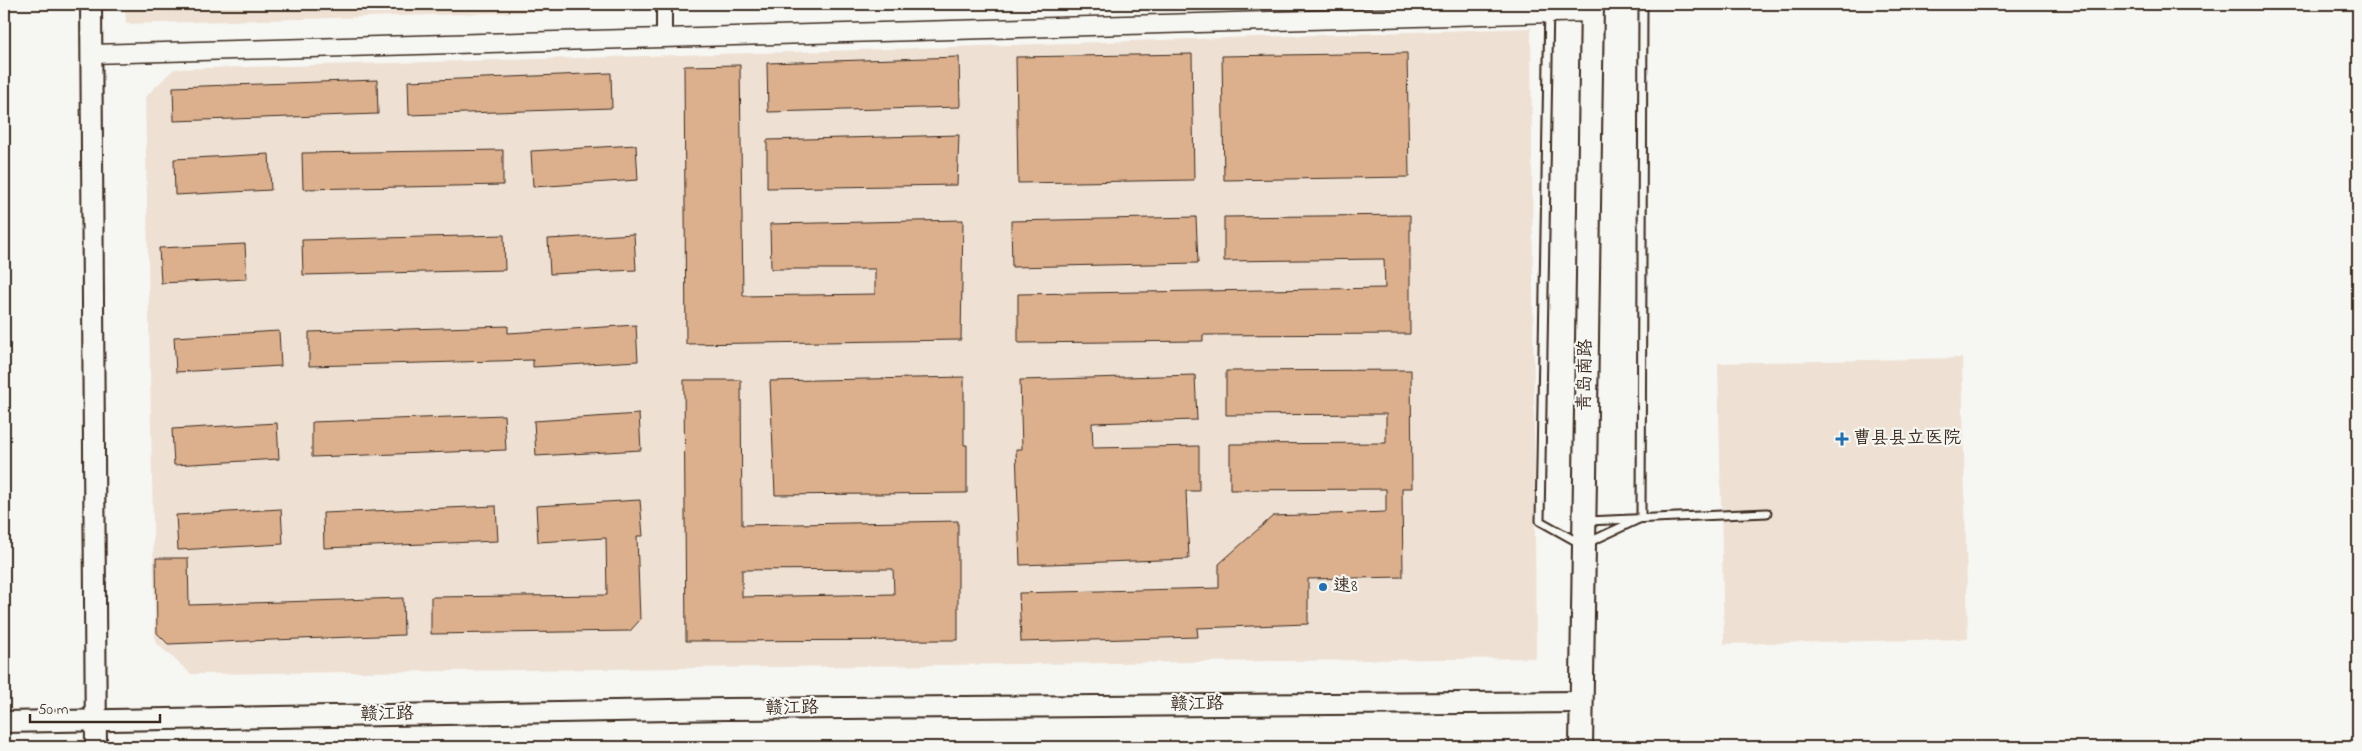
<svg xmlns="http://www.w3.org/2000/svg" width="2362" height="751" font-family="'Indie Flower','LXGW WenKai TC',sans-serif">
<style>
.built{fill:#eee1d4}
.building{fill:#dcb08d;stroke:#3b2a1e;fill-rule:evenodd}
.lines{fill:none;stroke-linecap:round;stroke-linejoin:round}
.service-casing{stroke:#3b2a1e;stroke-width:11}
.minor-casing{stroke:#3b2a1e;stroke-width:18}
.tertiary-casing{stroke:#3b2a1e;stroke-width:21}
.secondary-casing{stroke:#3b2a1e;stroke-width:24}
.primary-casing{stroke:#3b2a1e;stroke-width:26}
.service{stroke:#f6f6f2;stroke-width:7}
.minor{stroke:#f6f6f2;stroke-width:14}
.tertiary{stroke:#f6f6f2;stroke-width:18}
.secondary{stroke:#f6f6f2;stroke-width:20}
.primary{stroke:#f6f6f2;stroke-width:22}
.poi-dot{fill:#1f6fb2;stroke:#f6f6f2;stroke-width:2}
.labels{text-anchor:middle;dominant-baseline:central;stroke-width:4.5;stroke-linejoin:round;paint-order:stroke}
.street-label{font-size:18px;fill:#3b2a1e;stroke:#f6f6f2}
.poi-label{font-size:18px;fill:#3b2a1e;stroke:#f6f6f2;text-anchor:start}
</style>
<rect width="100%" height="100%" fill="#f6f6f2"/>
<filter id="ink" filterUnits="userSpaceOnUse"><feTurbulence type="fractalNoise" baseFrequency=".02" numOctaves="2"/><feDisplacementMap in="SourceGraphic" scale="10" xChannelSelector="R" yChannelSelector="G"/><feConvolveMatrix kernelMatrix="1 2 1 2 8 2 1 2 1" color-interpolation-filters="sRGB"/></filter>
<g filter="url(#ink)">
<!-- built -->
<g class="built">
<path d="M125 4H800L126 24Z"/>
<path d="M1531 28 1536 658 191 674 155 642 145 97 174 69 826 51Z"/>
<path d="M1962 358 1968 639 1724 644 1718 363Z"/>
</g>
<!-- building -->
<g class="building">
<path d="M1407 53 1409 177 1224 180 1222 56Z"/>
<path d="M1192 54 1194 180 1018 183 1016 57Z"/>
<path d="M959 57 960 107 768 112 767 63Z"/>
<path d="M740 65 743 296 875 294V269H771L770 224 963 220 961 340 686 344 684 66Z"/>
<path d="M611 73 612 108 409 115 408 81Z"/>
<path d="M377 80 378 114 174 121 173 87Z"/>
<path d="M959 135 957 185 767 188V140Z"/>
<path d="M636 145 638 180 533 187 531 151Z"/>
<path d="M503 150V185L303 189 302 153Z"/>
<path d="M269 154 271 190 175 195 174 159Z"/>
<path d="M1410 215V334L1203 335V341L1018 343V294L1385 288 1384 259 1224 261V217Z"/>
<path d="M1196 217 1198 263 1012 267 1011 221Z"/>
<path d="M634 234 636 270 550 274 548 239Z"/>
<path d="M504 235 505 270 303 275 302 240Z"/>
<path d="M245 244 247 279 161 283 159 248Z"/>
<path d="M636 325 638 361 533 367V360L309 366V332L508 326V333Z"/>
<path d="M279 331 281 366 176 372 174 337Z"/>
<path d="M1411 370 1412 488H1402L1403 577 1308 579V624L1197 628 1198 637 1021 642 1019 593 1219 588V564L1273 516 1386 512V489L1230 490V444L1386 443V414L1226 415V371Z"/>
<path d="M1195 375 1197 420 1092 423 1093 448 1199 446V491H1186L1189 559 1020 565 1016 449H1022L1020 380Z"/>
<path d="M964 377V445H967V493L775 495 770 381Z"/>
<path d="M684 380H741L742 525 958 521V640L686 641ZM893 569 894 594 742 597V570Z"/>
<path d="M639 414 641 450 536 456 534 421Z"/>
<path d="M504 415 506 450 312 457V422Z"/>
<path d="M277 423 279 459 174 465 172 429Z"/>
<path d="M640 500 643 536H637L640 620 630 631 431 634V597L607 595 606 538 538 542 536 506Z"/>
<path d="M496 506 498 541 324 548 323 513Z"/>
<path d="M281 509 283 544 178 550 176 515Z"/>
<path d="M156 558H188L189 605 403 598 404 635 168 644 157 633Z"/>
</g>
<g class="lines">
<!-- service casing -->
<g class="service-casing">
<g id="service">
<path d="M1549 4 1540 521 1583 545 1641 518 1643 4"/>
<path d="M1587 521 1767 513"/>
</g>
</g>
<!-- minor casing -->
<g class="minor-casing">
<path id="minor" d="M664 4V38"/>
</g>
<!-- tertiary casing -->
<g class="tertiary-casing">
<path id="tertiary" d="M92 54 1592 12"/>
</g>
<!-- secondary casing -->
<g class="secondary-casing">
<g id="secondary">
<path d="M91 4 96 747"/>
<path d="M4 722 727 709 1581 702"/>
</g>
</g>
<!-- primary casing -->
<g class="primary-casing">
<path id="primary" d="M1581 747 1592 4"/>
</g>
<!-- service -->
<use href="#service" class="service"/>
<!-- minor -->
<use href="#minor" class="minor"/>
<!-- tertiary -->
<use href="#tertiary" class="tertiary"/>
<!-- secondary -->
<use href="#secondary" class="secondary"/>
<!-- primary -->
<use href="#primary" class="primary"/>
</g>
</g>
<!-- markers -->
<g class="poi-dot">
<path d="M1839.5 431.5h5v5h5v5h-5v5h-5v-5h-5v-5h5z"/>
<circle cx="1323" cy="587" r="5"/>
</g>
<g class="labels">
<!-- street labels -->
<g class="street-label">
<text transform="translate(1586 375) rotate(-89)">青岛南路</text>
<text transform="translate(1197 705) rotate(-1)">赣江路</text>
<text transform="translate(792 709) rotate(-1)">赣江路</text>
<text transform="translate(387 715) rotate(-1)">赣江路</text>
</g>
<!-- poi labels -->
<g class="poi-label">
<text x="1853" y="439">曹县县立医院</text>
<text x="1333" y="587">速8</text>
</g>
</g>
<!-- margin -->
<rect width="2362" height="751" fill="none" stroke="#f6f6f2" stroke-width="20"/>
<rect x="10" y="10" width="2342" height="731" fill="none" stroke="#3b2a1e" stroke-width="2" filter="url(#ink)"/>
<!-- scale -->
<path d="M30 714v8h130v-8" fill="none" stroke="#3b2a1e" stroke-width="2.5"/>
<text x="38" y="714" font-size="15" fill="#3b2a1e" stroke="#f6f6f2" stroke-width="4" paint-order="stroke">50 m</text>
</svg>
